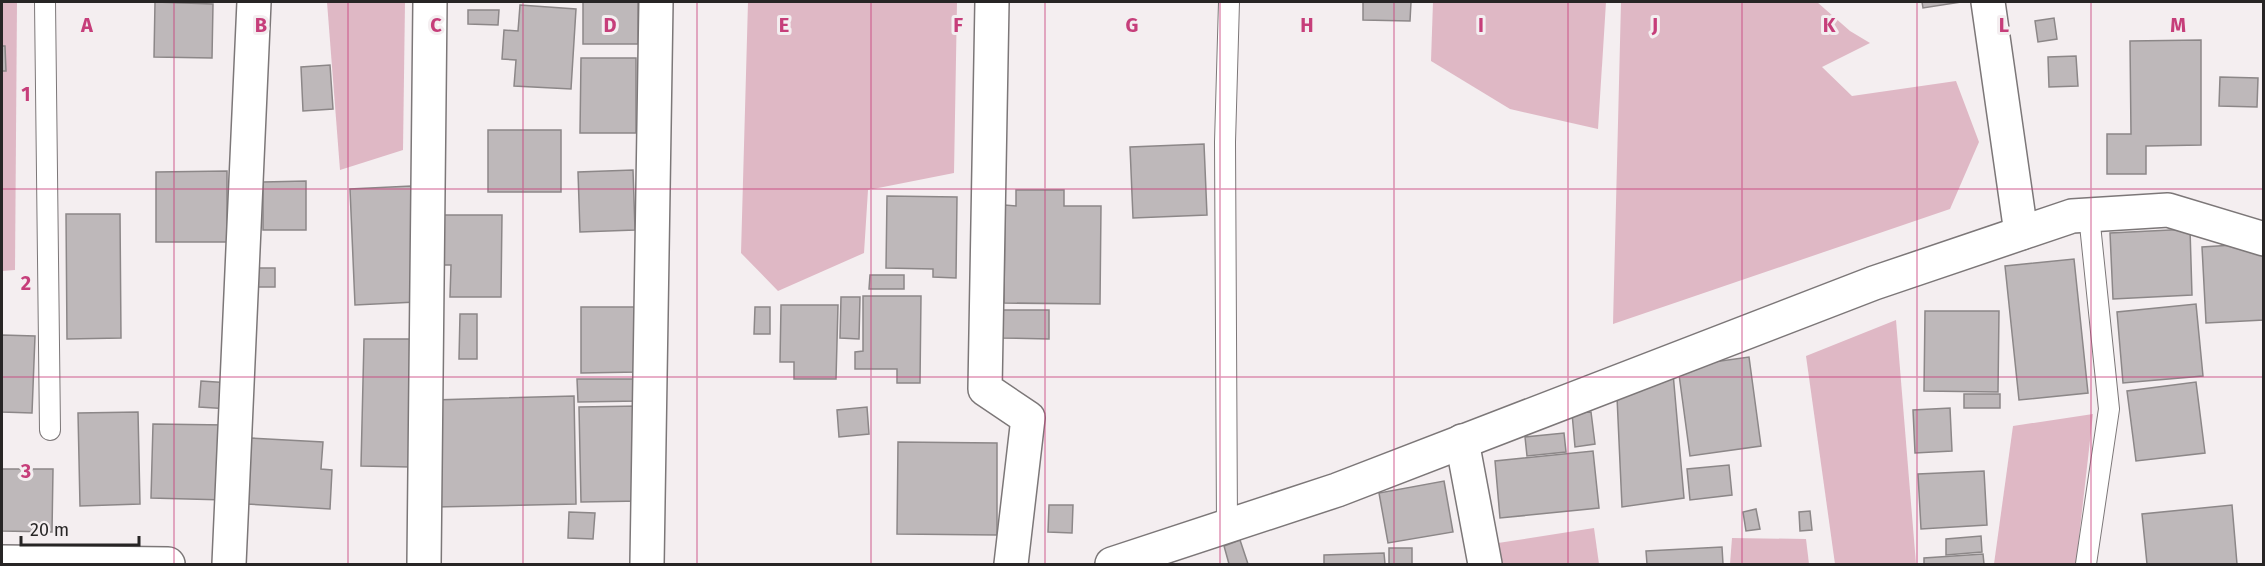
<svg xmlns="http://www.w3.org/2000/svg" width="2265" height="566" font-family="'Fira Sans',sans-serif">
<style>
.green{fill:#dfb8c5}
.building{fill:#beb8ba;stroke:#8c8788;stroke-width:1.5}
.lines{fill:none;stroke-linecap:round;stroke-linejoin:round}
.service-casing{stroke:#7c7778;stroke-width:22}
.minor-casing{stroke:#7c7778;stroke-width:36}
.service{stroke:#fff;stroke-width:20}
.minor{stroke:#fff;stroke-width:33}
.grid{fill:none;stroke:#c63e7a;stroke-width:1.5;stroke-opacity:0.55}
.grid-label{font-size:20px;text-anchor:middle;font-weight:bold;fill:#c63e7a;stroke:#f4eef0;stroke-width:6;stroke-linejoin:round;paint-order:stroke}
</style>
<rect width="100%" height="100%" fill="#f4eef0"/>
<!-- green -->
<g class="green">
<path d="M2 2H17L15 270 2 271Z"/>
<path d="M327 2H405L403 150 340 170Z"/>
<path d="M748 2H957L954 173 868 190 864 253 778 291 741 253Z"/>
<path d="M1433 2H1606L1598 129 1510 109 1431 61Z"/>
<path d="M1621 2H1817L1850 31 1870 43 1822 67 1852 96 1956 81 1979 142 1950 209 1613 324Z"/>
<path d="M1896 320 1916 564H1835L1806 356Z"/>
<path d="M2093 414 2076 564H1994L2013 426Z"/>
<path d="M1594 528 1599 564H1500L1498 543Z"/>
<path d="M1732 538 1806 539 1809 564H1730Z"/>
</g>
<!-- building -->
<g class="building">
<path d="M155 2 213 4 212 58 154 57Z"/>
<rect x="583" y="2" width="55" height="42"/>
<path d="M1363 2H1411L1410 21 1363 20Z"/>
<path d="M1922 2H1961L1923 8Z"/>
<path d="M520 5 576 9 571 89 514 86 516 60 502 59 504 30 518 31Z"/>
<path d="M468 10H499L498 25 468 24Z"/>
<path d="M2054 18 2057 39 2038 42 2035 21Z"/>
<path d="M2201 40V145L2146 146V174H2107V134H2131L2130 41Z"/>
<path d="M2 46H5L6 71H2Z"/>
<path d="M2076 56 2078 86 2049 87 2048 57Z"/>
<path d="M581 58H636V133H580Z"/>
<path d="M330 65 333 109 303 111 301 67Z"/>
<path d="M2220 77 2258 78 2257 107 2219 106Z"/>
<rect x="488" y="130" width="73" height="62"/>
<path d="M1204 144 1207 215 1133 218 1130 147Z"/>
<path d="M633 170 635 230 580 232 578 172Z"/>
<path d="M227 171V242H156V172Z"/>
<path d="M306 181V230H263V182Z"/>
<path d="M411 186 416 302 355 305 350 189Z"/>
<path d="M1016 190H1064V206H1101L1100 304 1004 303 1005 205 1016 206Z"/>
<path d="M887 196 957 197 956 278 933 277V269L886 268Z"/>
<path d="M66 214H120L121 338 67 339Z"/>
<path d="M442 215H502L501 297H450L451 265H442Z"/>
<path d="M2190 229 2192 295 2113 299 2110 233Z"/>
<path d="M2264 243V320L2206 323 2202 247Z"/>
<path d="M2074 259 2088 393 2019 400 2005 266Z"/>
<rect x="255" y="268" width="20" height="19"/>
<path d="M870 275H904V289H869Z"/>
<path d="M863 296H921L920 383H897V369H855V352L863 351Z"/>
<path d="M841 297H860L859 339 840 338Z"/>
<path d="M2196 304 2203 376 2123 383 2117 312Z"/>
<path d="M781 305H838L836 379H794V362H780Z"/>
<path d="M581 307H639V372L581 373Z"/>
<path d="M755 307H770V334H754Z"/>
<path d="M1000 310H1049V339L1000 338Z"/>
<path d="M1925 311H1999L1998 392 1924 391Z"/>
<path d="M460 314H477V359H459Z"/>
<path d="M2 335 35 336 32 413 2 412Z"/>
<path d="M364 339H413L410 467 361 466Z"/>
<path d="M1749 357 1761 446 1690 456 1678 367Z"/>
<path d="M1673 373 1684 498 1622 507 1617 397Z"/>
<path d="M577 379H638L639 401 578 402Z"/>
<path d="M201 381 231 383 230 409 199 407Z"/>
<path d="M2196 382 2205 453 2136 461 2127 391Z"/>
<rect x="1964" y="394" width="36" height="14"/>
<path d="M574 396 576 504 435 507 433 400Z"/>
<path d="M640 406 641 501 581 502 579 407Z"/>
<path d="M867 407 869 434 839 437 837 410Z"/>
<path d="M1950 408 1952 451 1915 453 1913 410Z"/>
<path d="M138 412 140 504 80 506 78 413Z"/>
<path d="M1591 412 1595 444 1575 447 1572 413Z"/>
<path d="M153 424 226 425 225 500 151 498Z"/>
<path d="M1564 433 1566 452 1527 456 1525 437Z"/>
<path d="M251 438 323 442 321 469 332 470 330 509 247 504Z"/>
<path d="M898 442 997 443V535L897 534Z"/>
<path d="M1593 451 1599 508 1500 518 1495 461Z"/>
<path d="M1729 465 1732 495 1690 500 1687 469Z"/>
<path d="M2 469H53L52 532 2 531Z"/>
<path d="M1984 471 1987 525 1921 529 1918 474Z"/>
<path d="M1444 481 1453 532 1388 543 1379 493Z"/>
<path d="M1049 505H1073L1072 533 1048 532Z"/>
<path d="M2232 505 2237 564H2147L2142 514Z"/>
<path d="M1756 509 1760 529 1746 531 1743 512Z"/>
<path d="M1810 511 1812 530 1800 531 1799 512Z"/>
<path d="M569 512 595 513 593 539 568 538Z"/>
<path d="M1981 536 1982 552 1946 555V539Z"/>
<path d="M1240 540 1248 564H1229L1224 546Z"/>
<path d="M1722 547 1723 564H1647L1646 551Z"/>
<rect x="1389" y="548" width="23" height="16"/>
<path d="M1384 553 1385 564H1324V555Z"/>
<path d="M1983 554 1984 564H1924V558Z"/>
</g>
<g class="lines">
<!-- service casing -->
<g class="service-casing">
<g id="service">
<path d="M45 2 50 430"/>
<path d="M1227 526 1225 142 1229 2"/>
<path d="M2086 564 2109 409 2089 215"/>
</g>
</g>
<!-- minor casing -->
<g class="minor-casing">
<g id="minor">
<path d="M992 2 985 389 1028 418 1011 564"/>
<path d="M1988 2 2021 233"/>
<path d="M1462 441 1485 564"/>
<path d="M2 562 168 564"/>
<path d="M229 564 254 2"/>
<path d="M424 564 430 2"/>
<path d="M647 564 656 2"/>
<path d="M1112 564 1337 490 1874 283 2072 216 2168 210 2264 239"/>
</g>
</g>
<!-- service -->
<use href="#service" class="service"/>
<!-- minor -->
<use href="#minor" class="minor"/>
</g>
<!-- grid -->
<path class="grid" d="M174 2V564M348 2V564M523 2V564M697 2V564M871 2V564M1045 2V564M1220 2V564M1394 2V564M1568 2V564M1742 2V564M1917 2V564M2091 2V564M2 189H2264M2 377H2264"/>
<g class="grid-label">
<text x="87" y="32">A</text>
<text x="261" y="32">B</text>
<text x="436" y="32">C</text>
<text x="610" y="32">D</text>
<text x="784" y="32">E</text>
<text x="958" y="32">F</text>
<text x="1132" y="32">G</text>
<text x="1307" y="32">H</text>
<text x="1481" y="32">I</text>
<text x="1655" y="32">J</text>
<text x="1829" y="32">K</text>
<text x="2004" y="32">L</text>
<text x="2178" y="32">M</text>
<text x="26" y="101">1</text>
<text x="26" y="290">2</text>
<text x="26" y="478">3</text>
</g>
<!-- border -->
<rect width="2265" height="566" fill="none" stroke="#272525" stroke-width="6"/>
<!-- scale -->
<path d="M21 536v9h118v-9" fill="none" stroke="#272525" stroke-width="3"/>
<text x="30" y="536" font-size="18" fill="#272525" stroke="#f4eef0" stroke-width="4.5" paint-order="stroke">20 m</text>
</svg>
